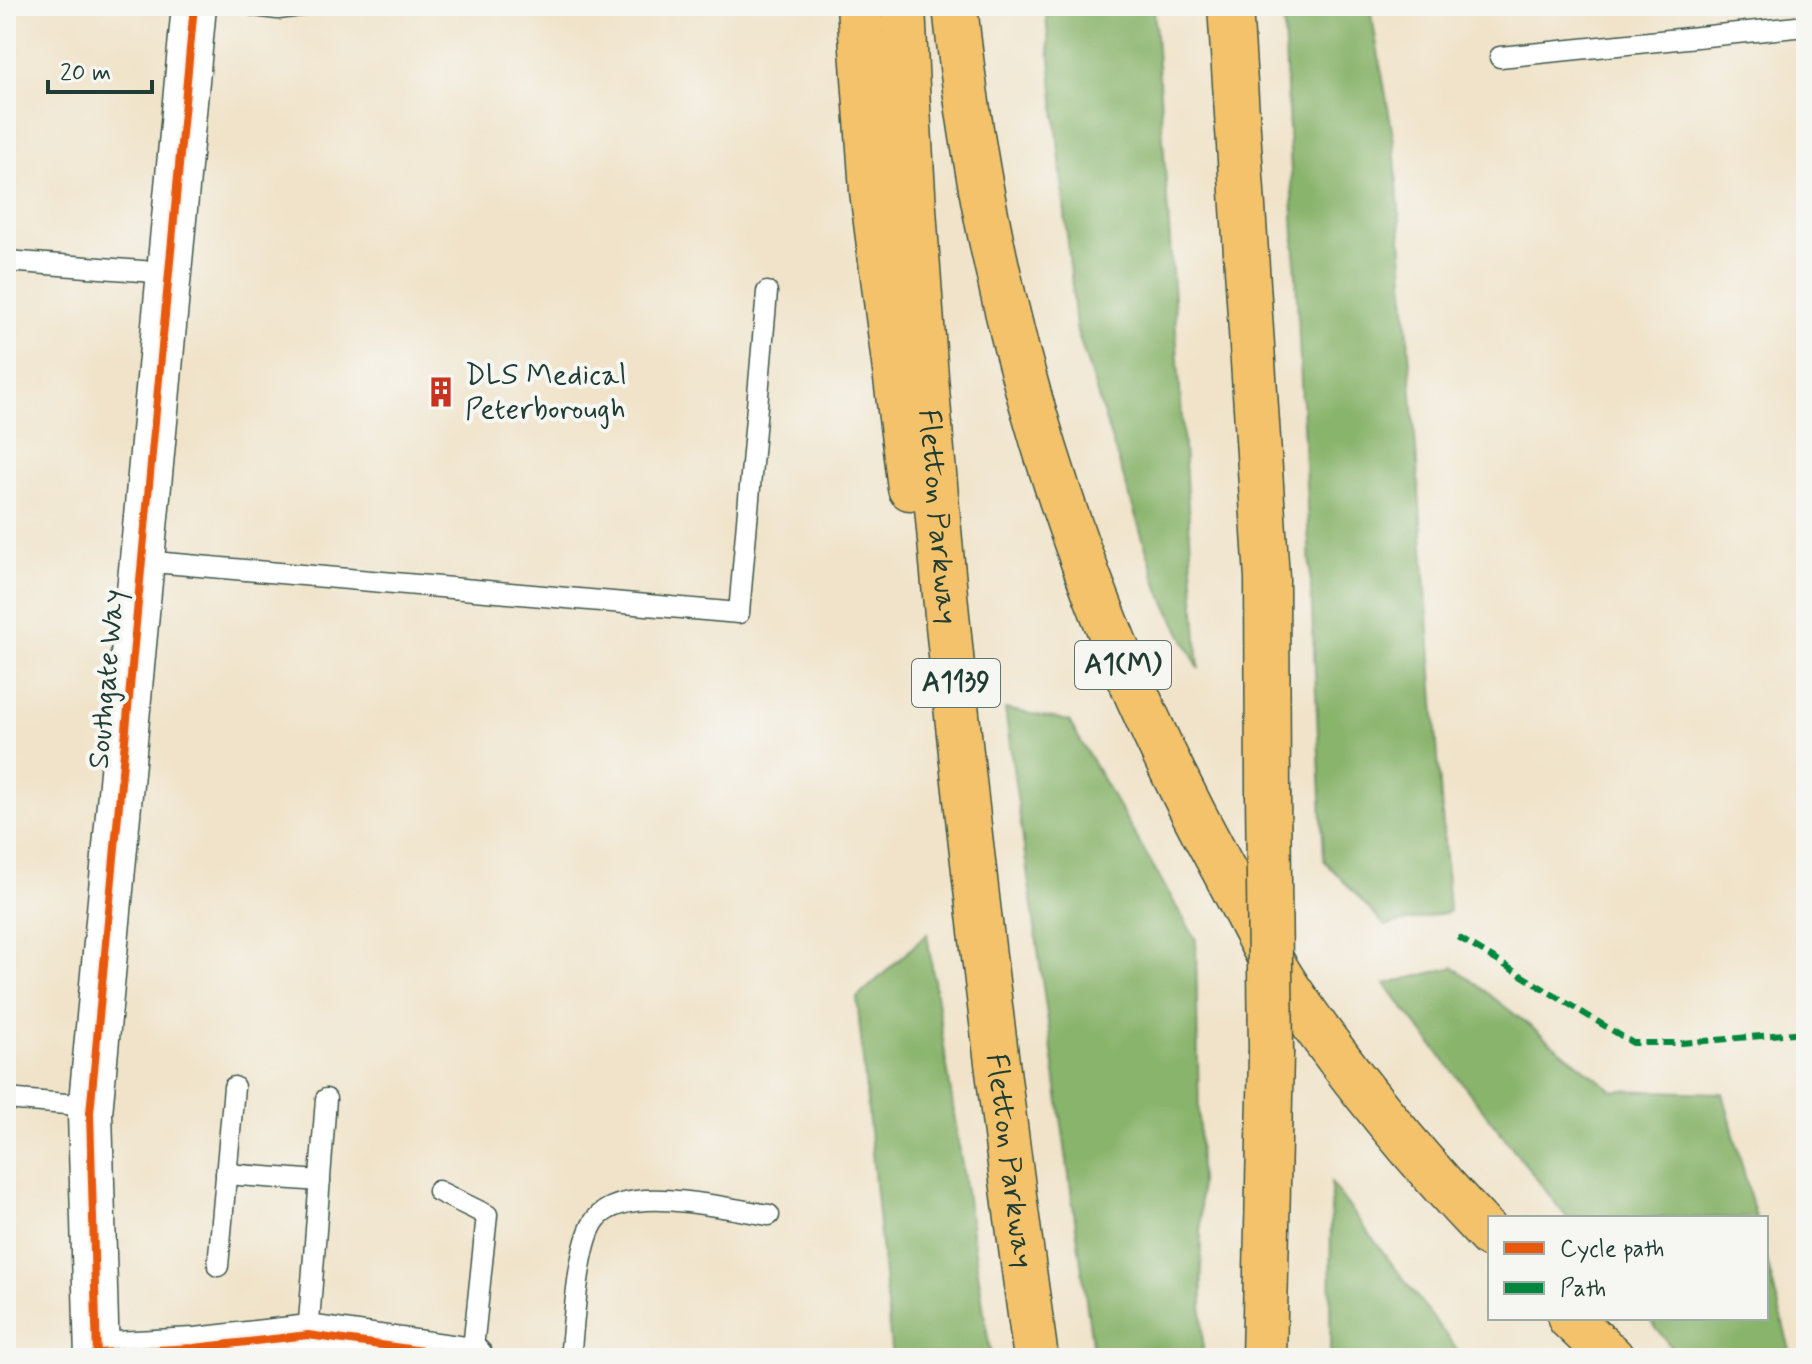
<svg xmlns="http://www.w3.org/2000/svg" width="1812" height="1364" font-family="Mynerve,sans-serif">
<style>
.forest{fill:#89b46c;stroke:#547850;stroke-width:2}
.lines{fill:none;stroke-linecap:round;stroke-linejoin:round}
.service-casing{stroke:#3e564a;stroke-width:23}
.minor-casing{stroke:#3e564a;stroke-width:43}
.tertiary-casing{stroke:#3e564a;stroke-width:47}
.trunk-casing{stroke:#3e564a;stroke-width:47}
.motorway-casing{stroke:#3e564a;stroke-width:47}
.service{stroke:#fff;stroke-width:20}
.minor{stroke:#fff;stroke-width:40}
.tertiary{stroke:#fff;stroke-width:44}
.trunk{stroke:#f3c26a;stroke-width:44}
.motorway{stroke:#f3c26a;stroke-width:44}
.trunk-bridge-casing{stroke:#3e564a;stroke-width:47;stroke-linecap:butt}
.trunk-bridge{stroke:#f3c26a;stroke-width:44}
.quiet{stroke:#00873e;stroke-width:6;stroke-dasharray:12 6;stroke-linecap:butt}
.cycleway-casing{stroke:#f6f6f2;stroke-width:13}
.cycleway{stroke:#e8590c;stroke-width:8}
.labels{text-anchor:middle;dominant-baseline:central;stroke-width:8;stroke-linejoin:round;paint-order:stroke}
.shield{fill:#f6f6f2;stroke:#60746d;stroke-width:2}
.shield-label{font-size:28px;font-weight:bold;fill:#1f3d34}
.poi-label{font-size:30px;fill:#1f3d34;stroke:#f6f6f2;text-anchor:start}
.street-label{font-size:30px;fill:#1f3d34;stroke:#f6f6f2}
</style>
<rect width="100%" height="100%" fill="#f6f6f2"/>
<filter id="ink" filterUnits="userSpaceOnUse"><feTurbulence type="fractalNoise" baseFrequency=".0125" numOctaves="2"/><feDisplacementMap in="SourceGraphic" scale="16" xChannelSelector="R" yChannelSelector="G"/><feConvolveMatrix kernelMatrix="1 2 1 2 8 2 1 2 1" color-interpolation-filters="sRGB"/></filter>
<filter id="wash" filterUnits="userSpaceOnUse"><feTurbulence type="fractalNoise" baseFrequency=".006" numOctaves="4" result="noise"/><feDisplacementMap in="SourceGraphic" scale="32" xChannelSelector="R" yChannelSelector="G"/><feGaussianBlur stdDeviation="1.8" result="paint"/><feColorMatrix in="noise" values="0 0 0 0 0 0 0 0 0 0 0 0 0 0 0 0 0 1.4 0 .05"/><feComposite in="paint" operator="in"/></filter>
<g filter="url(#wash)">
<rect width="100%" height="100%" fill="#f0e3c9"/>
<!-- forest -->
<g class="forest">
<path d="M1045 6H1154L1199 669 1160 592 1076 328Z"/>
<path d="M1283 6H1370L1394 141 1449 912 1385 926 1324 860Z"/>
<path d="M1005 709 1069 721 1196 940 1203 1358H1094Z"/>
<path d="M927 934 991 1358H892L857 998Z"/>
<path d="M1454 967 1612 1090 1723 1093 1756 1218H1567L1385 984Z"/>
<path d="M1331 1183 1463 1358H1330Z"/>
<path d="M1766 1258 1792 1358H1680L1648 1318H1766Z"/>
</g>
</g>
<g filter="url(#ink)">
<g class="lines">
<!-- service casing -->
<g class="service-casing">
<g id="service">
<path d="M255 6 278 9 300 6"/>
<path d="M1500 57 1806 26"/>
<path d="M6 261 169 273"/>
<path d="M142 561 739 613 767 292"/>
<path d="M6 1099 90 1106"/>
<path d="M226 1174 320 1181"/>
<path d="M438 1191 487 1215 472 1358"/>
<path d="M218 1266 234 1087"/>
<path d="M308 1335 326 1099"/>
<path d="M570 1358C574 1326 577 1243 596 1219 627 1182 727 1209 769 1215"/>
</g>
</g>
<!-- minor casing -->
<g class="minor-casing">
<path id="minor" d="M96 1353 194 1348 308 1335 473 1358"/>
</g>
<!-- tertiary casing -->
<g class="tertiary-casing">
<path id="tertiary" d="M97 1358 90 1113 194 6"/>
</g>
<!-- trunk casing -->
<g class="trunk-casing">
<g id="trunk">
<path d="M859 6 872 191 910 488"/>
<path id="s1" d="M903 6C923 457 974 911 1036 1358"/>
<path d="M1230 6 1267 578 1268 794"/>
<path d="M1264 1358 1271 1054"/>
</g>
</g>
<!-- motorway casing -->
<g class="motorway-casing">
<g id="motorway">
<path d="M955 6C986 308 1075 599 1221 865 1245 909 1266 957 1295 998 1353 1082 1419 1162 1490 1236"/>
<path d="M1570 1318 1612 1358"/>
</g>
</g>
<!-- service -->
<use href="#service" class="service"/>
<!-- minor -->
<use href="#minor" class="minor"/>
<!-- tertiary -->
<use href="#tertiary" class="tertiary"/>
<!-- trunk -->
<use href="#trunk" class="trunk"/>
<!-- motorway -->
<use href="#motorway" class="motorway"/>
<!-- trunk-bridge casing -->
<g class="trunk-bridge-casing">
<path id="trunk-bridge" d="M1268 794 1271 1054"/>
</g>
<!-- trunk-bridge -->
<use href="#trunk-bridge" class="trunk-bridge"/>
<!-- quiet -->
<path class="quiet" d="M1458 937 1633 1043H1682L1806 1032"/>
<!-- cycleway casing -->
<g class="cycleway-casing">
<g id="cycleway">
<path d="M96 1353 194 1348 308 1335 473 1358"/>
<path d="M97 1358 90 1113 194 6"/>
</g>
</g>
<!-- cycleway -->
<use href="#cycleway" class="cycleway"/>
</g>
</g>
<!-- icons -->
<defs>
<g id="building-bare" transform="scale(2.4)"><path d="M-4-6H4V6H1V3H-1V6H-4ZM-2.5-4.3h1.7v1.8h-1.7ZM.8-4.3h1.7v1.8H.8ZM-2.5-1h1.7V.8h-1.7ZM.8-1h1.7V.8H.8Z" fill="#c8321e" stroke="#f6f6f2" stroke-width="2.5" paint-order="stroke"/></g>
</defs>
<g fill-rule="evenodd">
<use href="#building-bare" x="441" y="392"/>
</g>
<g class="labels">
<!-- shield labels -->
<g class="shield">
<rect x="1075" y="641" width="96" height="48" rx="6"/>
<rect x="912" y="659" width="88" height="48" rx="6"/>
</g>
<g class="shield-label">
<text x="1123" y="665">A1(M)</text>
<text x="956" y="683">A1139</text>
</g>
<!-- poi labels -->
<g class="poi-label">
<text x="465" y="375">DLS Medical<tspan x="465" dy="34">Peterborough</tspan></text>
</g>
<!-- street labels -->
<g class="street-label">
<text stroke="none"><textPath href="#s1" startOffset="512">Fletton Parkway</textPath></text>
<text transform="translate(107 679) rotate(-85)">Southgate Way</text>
<text stroke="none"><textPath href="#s1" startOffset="1160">Fletton Parkway</textPath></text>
</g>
</g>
<!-- margin -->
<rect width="1812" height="1364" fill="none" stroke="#f6f6f2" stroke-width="32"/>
<!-- legend -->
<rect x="1488" y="1216" width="280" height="104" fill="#f6f6f2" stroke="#a0aca6" stroke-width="2"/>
<rect x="1504" y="1242" width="40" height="12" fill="#e8590c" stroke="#a0aca6" stroke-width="2"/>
<text x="1560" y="1256" font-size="24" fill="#1f3d34">Cycle path</text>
<rect x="1504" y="1282" width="40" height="12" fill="#00873e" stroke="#a0aca6" stroke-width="2"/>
<text x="1560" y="1296" font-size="24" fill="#1f3d34">Path</text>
<!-- scale -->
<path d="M48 80v12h104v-12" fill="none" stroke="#1f3d34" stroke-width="4"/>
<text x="60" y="80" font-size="24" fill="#1f3d34" stroke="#f6f6f2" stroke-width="6" paint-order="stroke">20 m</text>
</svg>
